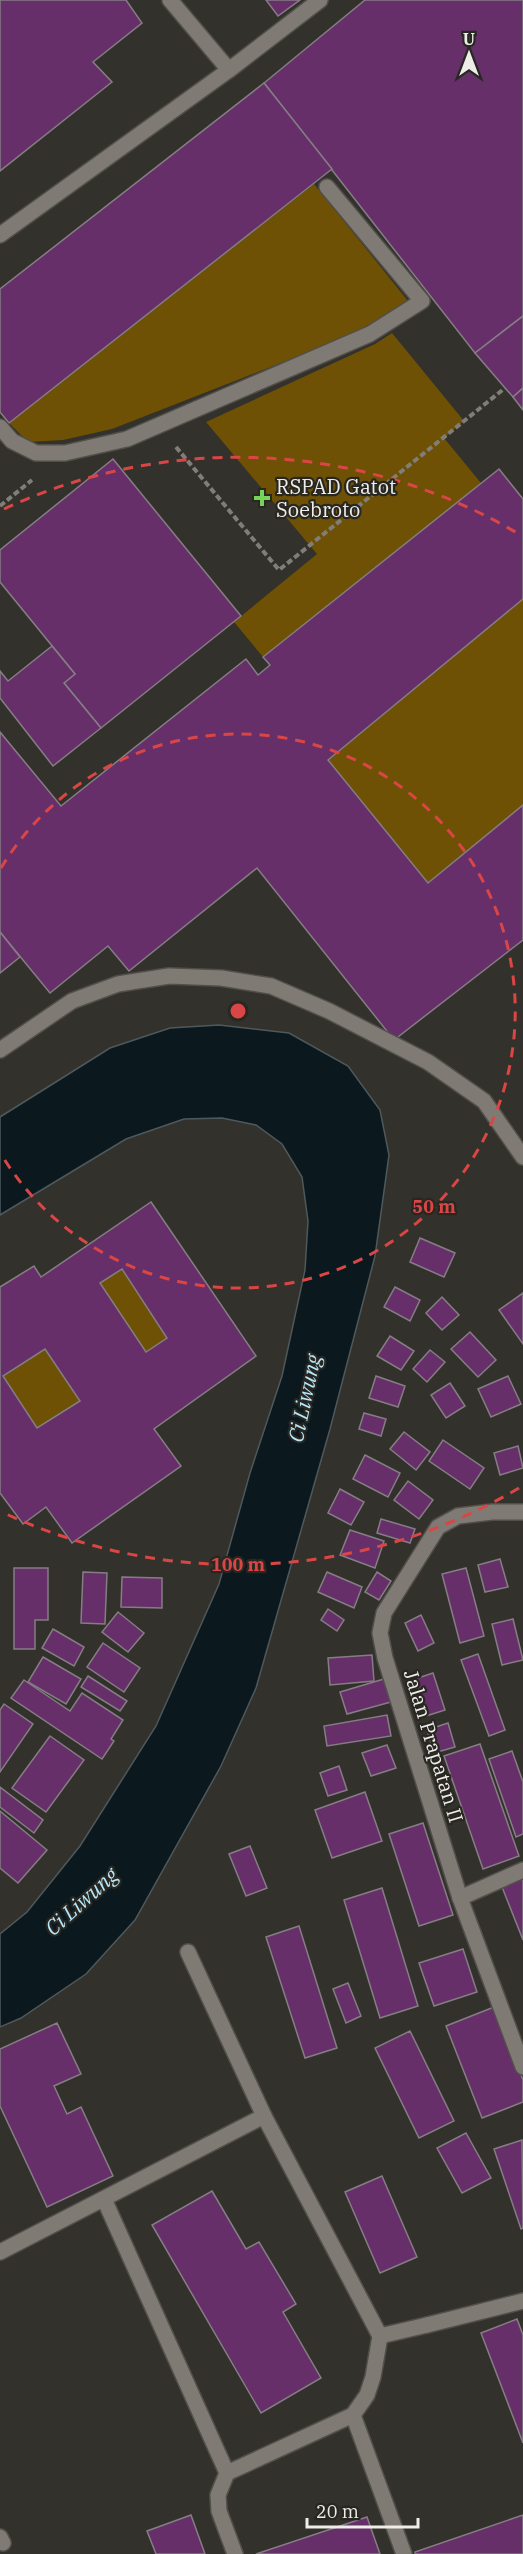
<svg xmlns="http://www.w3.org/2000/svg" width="523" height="2554" font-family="'IBM Plex Serif',serif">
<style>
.green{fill:#6e5104}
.water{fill:#0b191f;stroke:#4f595c;stroke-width:1.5}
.building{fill:#672f6a;stroke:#847e84;stroke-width:1.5;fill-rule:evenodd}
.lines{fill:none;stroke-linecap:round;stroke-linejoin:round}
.service-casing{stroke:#524f4b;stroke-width:18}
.minor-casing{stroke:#524f4b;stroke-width:18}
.path{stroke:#807e79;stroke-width:4;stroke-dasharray:6 3;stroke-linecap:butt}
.service{stroke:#7f7b74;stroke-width:15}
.minor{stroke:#7f7b74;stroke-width:15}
.ring{fill:none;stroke:#da4645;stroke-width:3;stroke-dasharray:10 8}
.poi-dot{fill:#77d259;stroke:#292721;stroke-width:2}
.labels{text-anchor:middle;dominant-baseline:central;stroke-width:4.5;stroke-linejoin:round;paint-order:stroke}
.poi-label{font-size:20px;fill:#efedea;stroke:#292721;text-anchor:start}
.street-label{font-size:20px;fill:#efedea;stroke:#292721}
.water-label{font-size:21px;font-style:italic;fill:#b6e8fc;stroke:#292721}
.centre{fill:#da4645;stroke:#292721;stroke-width:3}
.ring-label{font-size:18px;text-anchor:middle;font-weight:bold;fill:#da4645;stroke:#292721;stroke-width:4.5;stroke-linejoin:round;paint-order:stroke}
</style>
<rect width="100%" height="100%" fill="#33312b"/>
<!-- green -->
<g class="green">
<path d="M314 184 408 301 360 332 112 429 63 440 28 442 9 423Z"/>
<path d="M392 333 464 421 444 438 481 483 263 657 234 622 317 554 206 422 375 344Z"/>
<path d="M523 599V805L428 883 328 760Z"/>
<path d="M122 1269 167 1338 146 1352 100 1283Z"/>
<path d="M45 1349 80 1401 37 1428 3 1377Z"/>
</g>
<!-- water -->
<path class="water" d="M219 1025 289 1033 348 1066 380 1110 389 1155 375 1256 330 1429 256 1688 221 1766 135 1920 86 1974 21 2018 0 2027V1934L27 1912 80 1846 156 1726 219 1584 250 1473 282 1376 305 1270 308 1221 302 1177 282 1144 256 1125 222 1118 184 1119 126 1139 0 1215V1117L110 1048 170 1028Z"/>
<!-- building -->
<g class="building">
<path d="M0 0H126L142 23 93 62 112 82 0 171Z"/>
<path d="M266 0H300L278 16Z"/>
<path d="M365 0H523V316L475 353 264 83Z"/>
<path d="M264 83 332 169 9 423 0 412V289Z"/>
<path d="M523 316V388L513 397 475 353Z"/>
<path d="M523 388V410L513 397Z"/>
<path d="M113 459 241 616 101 728 64 683 75 674 0 582V550Z"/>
<path d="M499 469 523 499V599L328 760 428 883 523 805V940L394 1040 257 868 129 971 108 946 50 993 0 932V732L61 806 246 659 258 675 270 665 263 657Z"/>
<path d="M52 646 75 674 64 683 101 728 53 766 0 698V671L8 681Z"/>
<path d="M0 932 20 957 0 973Z"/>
<path d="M151 1202 256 1356 154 1429 181 1466 72 1543 46 1507 23 1524 0 1493V1287L34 1266 41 1277ZM122 1269 167 1338 146 1352 100 1283ZM45 1349 80 1401 37 1428 3 1376Z"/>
<path d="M420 1238 455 1253 444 1277 410 1262Z"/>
<path d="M395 1287 420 1300 410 1321 384 1307Z"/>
<path d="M523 1293V1344L499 1310Z"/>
<path d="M442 1297 459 1315 442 1330 426 1313Z"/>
<path d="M470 1332 496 1360 478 1377 451 1349Z"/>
<path d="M390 1336 414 1351 401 1370 377 1356Z"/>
<path d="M430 1350 445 1362 427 1382 413 1369Z"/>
<path d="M376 1376 405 1386 398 1407 369 1398Z"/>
<path d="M508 1376 521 1404 491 1417 478 1389Z"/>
<path d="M450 1383 465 1406 446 1418 431 1395Z"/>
<path d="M364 1413 386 1419 381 1436 359 1429Z"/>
<path d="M404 1432 430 1452 416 1470 390 1449Z"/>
<path d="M443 1440 484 1468 470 1489 429 1461Z"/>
<path d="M518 1446 523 1468 500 1475 494 1453Z"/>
<path d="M365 1455 400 1473 388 1497 353 1479Z"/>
<path d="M408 1481 433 1500 419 1519 394 1500Z"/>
<path d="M340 1489 364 1502 351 1525 328 1513Z"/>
<path d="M381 1519 415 1529 410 1543 377 1533Z"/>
<path d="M350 1530 384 1541 375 1568 340 1555Z"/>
<path d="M500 1559 508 1587 485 1592 478 1565Z"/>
<path d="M14 1568H48V1620H35V1649H14Z"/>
<path d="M466 1568 484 1636 460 1643 442 1574Z"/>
<path d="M83 1572 107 1573 105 1624 81 1623Z"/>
<path d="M327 1572 362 1587 354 1608 318 1592Z"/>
<path d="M377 1572 391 1581 379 1600 365 1592Z"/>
<path d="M122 1577 162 1578V1608L121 1607Z"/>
<path d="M328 1609 344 1620 337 1631 321 1620Z"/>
<path d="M118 1612 144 1633 128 1652 102 1632Z"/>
<path d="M421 1615 434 1643 418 1651 405 1623Z"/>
<path d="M513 1619 523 1660 502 1665 492 1624Z"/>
<path d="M53 1629 84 1647 74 1666 42 1648Z"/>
<path d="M103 1643 140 1668 124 1692 87 1667Z"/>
<path d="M478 1654 505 1730 489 1736 461 1660Z"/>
<path d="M372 1655 374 1681 330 1685 328 1658Z"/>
<path d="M43 1657 81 1679 66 1704 28 1682Z"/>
<path d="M433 1673 445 1710 426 1716 415 1679Z"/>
<path d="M88 1676 127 1701 120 1711 81 1687Z"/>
<path d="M384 1679 391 1702 347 1714 340 1692Z"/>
<path d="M24 1680 70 1711 82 1693 123 1720 111 1739 114 1741 102 1759 11 1698Z"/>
<path d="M4 1704 33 1724 0 1772V1710Z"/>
<path d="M387 1715 391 1736 327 1746 324 1726Z"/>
<path d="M448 1723 455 1747 434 1753 427 1730Z"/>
<path d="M50 1736 84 1760 46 1812 12 1788Z"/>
<path d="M480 1744 519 1856 483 1869 444 1756Z"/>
<path d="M387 1745 396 1768 371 1776 362 1753Z"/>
<path d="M512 1751 523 1782V1834L516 1837 489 1759Z"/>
<path d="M339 1766 347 1790 328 1796 320 1773Z"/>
<path d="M0 1787 43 1820 34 1833 0 1807Z"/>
<path d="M365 1792 382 1841 332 1858 315 1810Z"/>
<path d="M0 1811 47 1850 18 1883 0 1868Z"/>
<path d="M423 1823 453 1915 419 1926 389 1834Z"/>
<path d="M250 1846 267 1888 246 1896 229 1854Z"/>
<path d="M523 1878V1940L502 1887Z"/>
<path d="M382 1888 418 2006 380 2018 344 1900Z"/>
<path d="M299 1926 337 2048 305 2058 266 1937Z"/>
<path d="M463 1949 477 1992 434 2006 419 1963Z"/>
<path d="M348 1983 361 2016 346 2023 333 1989Z"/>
<path d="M494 2007 523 2080V2102L482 2118 446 2026Z"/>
<path d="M57 2023 81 2074 54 2086 67 2114 81 2107 113 2176 47 2207 0 2106V2049Z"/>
<path d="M410 2031 454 2121 419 2138 375 2048Z"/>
<path d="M466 2133 491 2178 462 2193 437 2148Z"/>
<path d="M522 2140 523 2228 521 2229 494 2149Z"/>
<path d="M382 2176 417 2257 380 2273 345 2192Z"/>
<path d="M212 2191 246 2249 259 2242 296 2304 283 2312 321 2378 261 2413 152 2225Z"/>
<path d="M517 2319 523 2335V2443L481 2333Z"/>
<path d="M191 2515 205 2554H156L147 2531Z"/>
<path d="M523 2515V2554H415V2552Z"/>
<path d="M367 2517 380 2554H256Z"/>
</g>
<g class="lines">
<!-- service casing -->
<g class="service-casing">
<g id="service">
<path d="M170 0 229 70"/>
<path d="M0 235 229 70 320 0"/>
<path d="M0 427 12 441 36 453H65L127 439 370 334 422 301 327 187"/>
<path d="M0 1050 72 1001 118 984 169 976 221 978 271 986 329 1011 428 1062 484 1101 523 1157"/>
<path d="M188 1952 264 2116 380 2336 373 2377 367 2395 353 2415 227 2473 218 2495 219 2511 235 2554"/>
<path d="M104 2199 227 2473"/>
<path d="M0 2252 264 2116"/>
<path d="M380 2336 427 2325"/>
<path d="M353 2415 404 2554"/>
<path d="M0 2537 3 2543"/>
</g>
</g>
<!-- minor casing -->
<g class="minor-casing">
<g id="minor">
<path d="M523 1512H492L458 1516 438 1527 384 1613 380 1633 385 1658 460 1898 523 2067"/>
<path d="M460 1898 523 1870"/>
<path d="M427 2325 523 2301"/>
</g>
</g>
<!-- path -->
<g class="path">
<path d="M176 447 279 570 505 388"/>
<path d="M0 506 32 480"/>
</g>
<!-- service -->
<use href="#service" class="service"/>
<!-- minor -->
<use href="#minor" class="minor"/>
</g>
<!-- distance rings -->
<g class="ring">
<path d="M1 868A277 277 0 1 1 1 1154"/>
<path d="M519 1488A554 554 0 0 1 4 1513M4 509A554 554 0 0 1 519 534"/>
</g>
<!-- markers -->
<path class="poi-dot" d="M259 489h6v6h6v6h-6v6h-6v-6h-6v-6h6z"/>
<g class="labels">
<!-- poi labels -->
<g class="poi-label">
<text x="276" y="486">RSPAD Gatot<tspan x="276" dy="23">Soebroto</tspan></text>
</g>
<!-- street labels -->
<g class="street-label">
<text transform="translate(434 1746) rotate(73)">Jalan Prapatan II</text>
</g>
<!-- water labels -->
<g class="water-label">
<text transform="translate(304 1398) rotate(-78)">Ci Liwung</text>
<text transform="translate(81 1901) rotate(-42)">Ci Liwung</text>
</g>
</g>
<circle cx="238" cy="1011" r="9" class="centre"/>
<g class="ring-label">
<text x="434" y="1213">50 m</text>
<text x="238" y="1571">100 m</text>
</g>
<!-- north arrow -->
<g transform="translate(469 54)" stroke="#292721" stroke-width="4.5" paint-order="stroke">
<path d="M0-4.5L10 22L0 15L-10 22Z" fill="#efedea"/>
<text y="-9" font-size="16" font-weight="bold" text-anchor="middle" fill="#efedea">U</text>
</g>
<!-- scale -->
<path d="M307 2518v9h111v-9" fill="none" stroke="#efedea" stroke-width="3"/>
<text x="316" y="2518" font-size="18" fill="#efedea" stroke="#292721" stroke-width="4.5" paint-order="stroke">20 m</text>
</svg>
